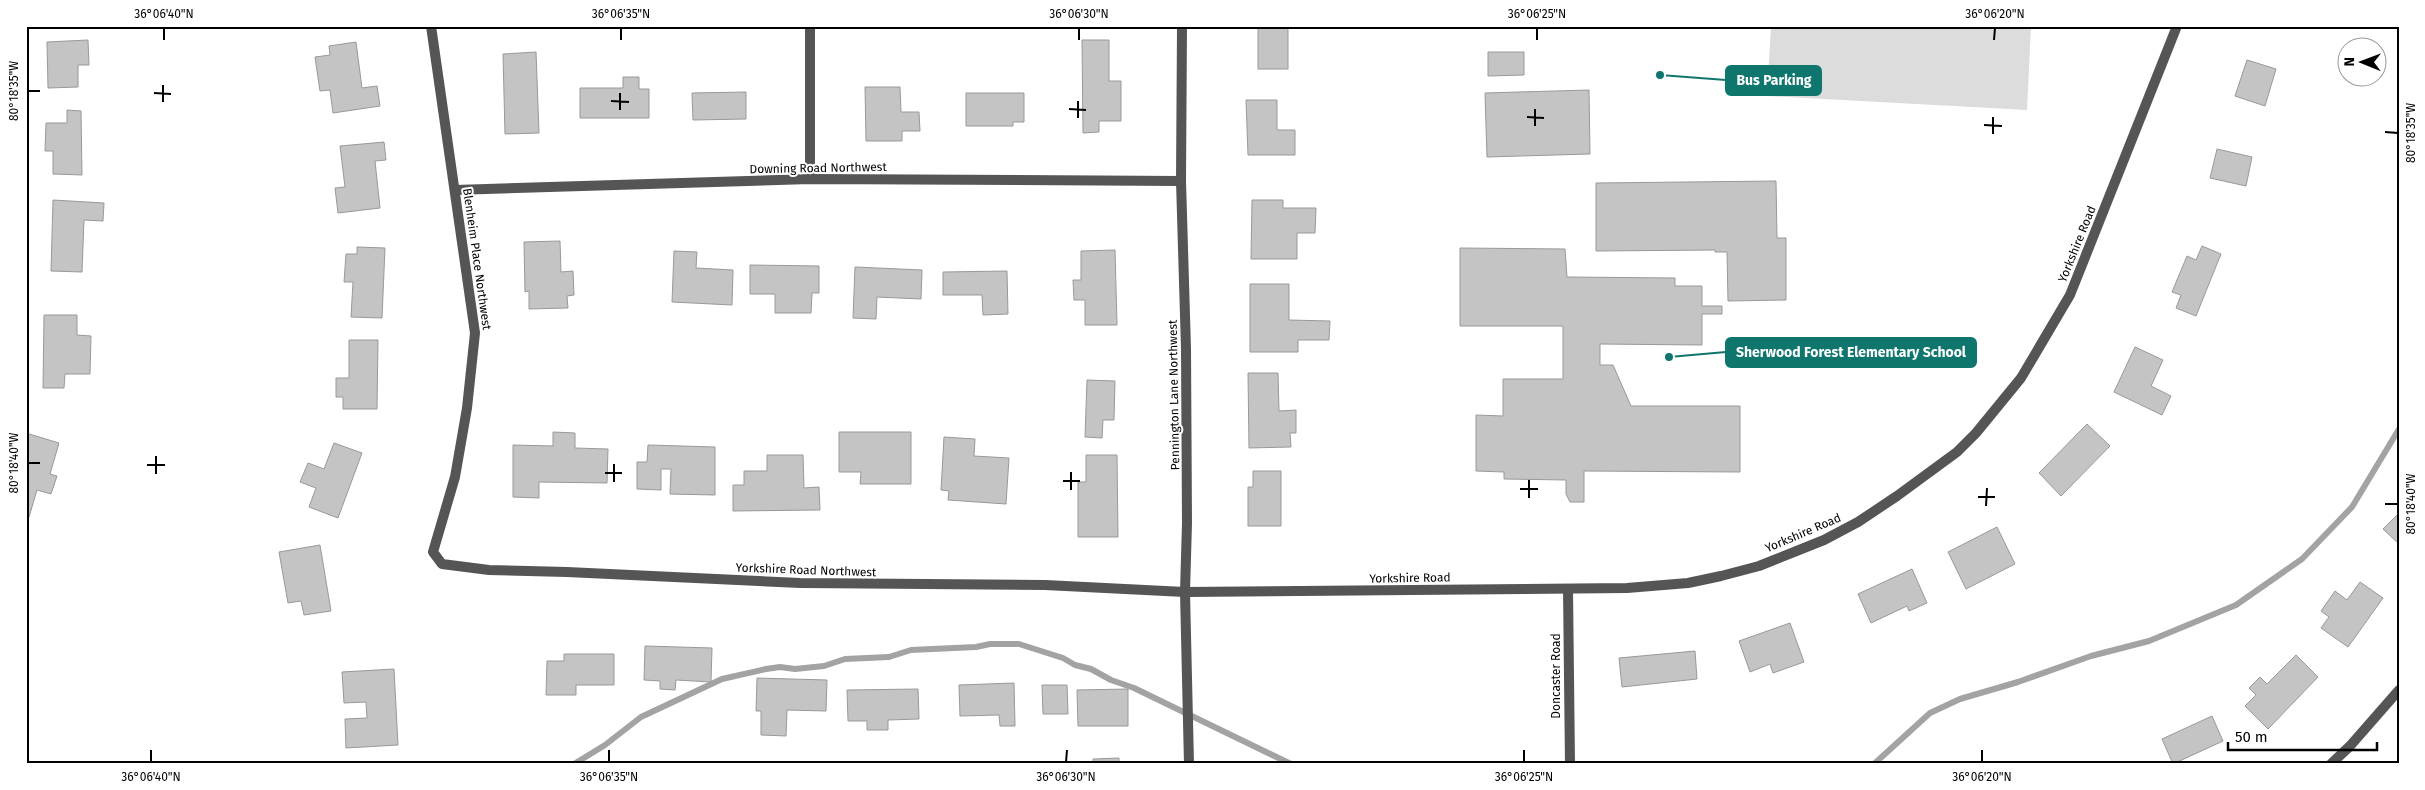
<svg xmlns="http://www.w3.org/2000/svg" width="2425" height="790" font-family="'Fira Sans',sans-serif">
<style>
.green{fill:#dcdcdc}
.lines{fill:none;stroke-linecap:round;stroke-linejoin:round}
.stream{stroke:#a3a3a3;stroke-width:6}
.building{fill:#c4c4c4;stroke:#999}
.minor{stroke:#555;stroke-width:10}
.tertiary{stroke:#555;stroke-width:10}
.ticks{fill:none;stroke:#000;stroke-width:2}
.labels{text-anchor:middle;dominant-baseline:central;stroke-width:4;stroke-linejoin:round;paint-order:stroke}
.street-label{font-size:12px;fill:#000;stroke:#fff}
.leader{fill:none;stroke:#0f766e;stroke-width:2}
.callout-dot{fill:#0f766e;stroke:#fff;stroke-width:2}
.callout{fill:#0f766e;stroke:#0f766e;stroke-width:2}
.callout-label{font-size:14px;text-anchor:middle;font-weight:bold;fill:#fff}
.neatline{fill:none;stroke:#000;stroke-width:2}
.ticks-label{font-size:12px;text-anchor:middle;fill:#000}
</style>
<rect width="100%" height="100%" fill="#fff"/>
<!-- green -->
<path class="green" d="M1771 26H2031L2027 110 1767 96Z"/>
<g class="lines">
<!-- stream -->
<g class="stream">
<path d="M574 764 605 745 641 717 722 679 766 669 780 667 795 669 824 666 845 659 889 657 911 650 976 647 990 644H1019L1063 658 1075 665 1091 669 1111 680 1134 688 1291 764"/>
<path d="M1874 764 1930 713 1960 699 2018 682 2091 656 2149 641 2236 605 2302 559 2352 507 2399 429"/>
</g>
</g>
<!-- building -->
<g class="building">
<rect x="1258" y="26" width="30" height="43"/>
<path d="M88 40 89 65H78V87L48 88 47 42Z"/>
<path d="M1082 40H1109V81H1121V121H1099V132L1083 133Z"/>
<path d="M356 42 362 88 377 86 380 106 333 113 330 90 320 91 315 57 330 55 329 46Z"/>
<path d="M536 52 539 133 505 134 503 54Z"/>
<path d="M1488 52H1524V75L1488 76Z"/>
<path d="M2247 60 2276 69 2265 106 2235 96Z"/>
<path d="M623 77H639V89H649V118H580V88H623Z"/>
<path d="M865 87H900L901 112H919L920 131H902V141H866Z"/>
<path d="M1589 90 1590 154 1487 157 1485 93Z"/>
<path d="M746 92V119L693 120 692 93Z"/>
<path d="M966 93H1024V122H1013V126H966Z"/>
<path d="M1246 100H1277V130H1295V155H1248Z"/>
<path d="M67 110 81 111 82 175 53 174V151H45L46 123H67Z"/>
<path d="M384 142 386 160 375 161 380 208 338 213 335 188 345 187 340 146Z"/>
<path d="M2217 149 2252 157 2246 186 2210 178Z"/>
<path d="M1776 181 1777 238H1786V300L1728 301 1727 252H1715V250L1596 251V183Z"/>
<path d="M53 200 104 203 103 221 84 220 82 272 51 271Z"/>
<path d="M1252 200H1283V208H1316L1315 233H1297V259H1251Z"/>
<path d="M560 241 561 272 573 271 574 295 567 296 568 308 529 309V291L525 292 524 242Z"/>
<path d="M2202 246 2221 254 2196 316 2176 308 2181 295 2172 292 2187 256 2196 260Z"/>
<path d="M357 247 385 248 382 318 351 317 353 282H344L346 254H357Z"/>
<path d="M1460 248 1565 249 1567 277 1675 278V286H1702V306H1722V314H1702V345L1600 344V365H1613L1631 406H1740V472L1584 471V502H1570L1566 494V480L1504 479V472L1476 471V415L1503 416V379H1563V326H1460Z"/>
<path d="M1115 250 1117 325H1085V300H1074L1073 280H1081V251Z"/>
<path d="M674 251 697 252 696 268 733 270 732 305 672 302Z"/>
<path d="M750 265 819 266V293H812L811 313H775V294H750Z"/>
<path d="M855 267 922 270 921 299 877 297 876 319 853 318Z"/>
<path d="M1007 271 1008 314 983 315 982 295H943V272Z"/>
<path d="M1250 284H1289V320L1330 321 1329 340H1298V352H1250Z"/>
<path d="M44 315H77V335L91 336 90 374H65L64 388H43Z"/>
<path d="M349 340H378L377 409H343V397H336V378H349Z"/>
<path d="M2135 347 2163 360 2151 386 2171 396 2162 415 2114 392Z"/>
<path d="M1248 373H1278L1279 411 1296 410V433H1290L1291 447 1249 448Z"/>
<path d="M1087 380 1115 381 1114 420H1103L1102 438 1085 437Z"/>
<path d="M2087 424 2110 446 2061 496 2039 473Z"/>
<path d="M553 432 575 433V448L608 449 607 483 539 482V498L513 497V445L553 446Z"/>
<path d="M839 432H911V484H860L861 472H839Z"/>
<path d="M26 433 59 443 50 474 57 476 51 494 37 490 29 517H26Z"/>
<path d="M944 437 975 439 974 456 1009 458 1006 504 948 500 949 491 941 490Z"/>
<path d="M334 443 362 453 338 518 309 507 316 488 300 482 308 463 324 469Z"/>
<path d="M648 445 715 447V495L670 494 671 469H661V490L637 489V462H647Z"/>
<path d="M767 455H803L804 488 819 487 820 510 733 511V485H744V471H767Z"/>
<path d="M1086 455H1117L1118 537H1078V482H1086Z"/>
<path d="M1253 471H1281V526H1248V487H1253Z"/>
<path d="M2399 513V544L2383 529Z"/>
<path d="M1997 527 2015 564 1966 589 1948 552Z"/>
<path d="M320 545 331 611 304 615 301 601 288 603 279 552Z"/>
<path d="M1912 569 1927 603 1909 611 1907 606 1871 623 1858 594Z"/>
<path d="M2360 582 2383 598 2348 647 2321 628 2329 617 2321 611 2335 591 2347 600Z"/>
<path d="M1790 623 1804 662 1773 673 1770 664 1750 672 1739 641Z"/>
<path d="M645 646 712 648 711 682 676 680 675 690 660 689V681L644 680Z"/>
<path d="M1695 651 1697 679 1622 687 1619 658Z"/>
<path d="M564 654H614V685H576V695H546L547 661H564Z"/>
<path d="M2296 655 2318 677 2268 729 2245 706 2256 695 2249 688 2260 677 2267 684Z"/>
<path d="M394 669 398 745 346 748 345 719 367 718 366 702 344 703 342 672Z"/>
<path d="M757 678 827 680 826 711 787 710 786 736 761 735V711H756Z"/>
<path d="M1014 683 1015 726H1000L999 715 960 716 959 685Z"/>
<path d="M1042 685H1067L1068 714H1043Z"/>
<path d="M918 689 919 719 888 720V730H867V721H848L847 690Z"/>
<path d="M1128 689V726H1078L1077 690Z"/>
<path d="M2212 716 2223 741 2173 764 2162 739Z"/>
<path d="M1119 758V764H1093V759Z"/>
</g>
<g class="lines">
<!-- minor -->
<g class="minor">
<path d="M431 26 475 333 467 408 455 477 433 552 442 564 489 570 567 572 800 583 1045 585 1185 592"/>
<path d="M810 26V179"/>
<path d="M1182 26 1181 181 1186 349 1187 523 1185 592 1189 764"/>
<path d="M455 190 810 179 1181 181"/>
<path d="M1568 589 1570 764"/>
</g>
<!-- tertiary -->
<g class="tertiary">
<path d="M1185 592 1627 588 1688 583 1721 576 1759 566 1824 540 1858 522 1897 496 1957 452 1976 433 2021 378 2070 295 2177 26"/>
<path d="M2331 764 2350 746 2399 690"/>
</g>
</g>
<!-- ticks -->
<path class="ticks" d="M164 40V28M621 40V28M1079 40V28M1537 40V28M1994 40 1995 28M28 91H40M154 93 171 94M611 101 629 102M163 102V85M1069 109 1086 110M620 110V93M1527 117 1544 118M1078 118V101M1984 125 2002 126M1535 126V109M2385 132 2398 133M1993 134V117M28 463H40M147 465H165M605 473H622M156 474V456M1063 481H1080M614 482V464M1520 489H1538M1071 490V472M1978 497H1995M1529 498V480M2385 504H2398M1986 506 1987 488M151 762V750M609 762V750M1066 762 1067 750M1524 762V750M1982 762V750"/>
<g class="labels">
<!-- street labels -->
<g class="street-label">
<text transform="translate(818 168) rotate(-1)">Downing Road Northwest</text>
<text transform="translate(2077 244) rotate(-68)">Yorkshire Road</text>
<text transform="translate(477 259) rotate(82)">Blenheim Place Northwest</text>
<text transform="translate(1174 395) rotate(-91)">Pennington Lane Northwest</text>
<text transform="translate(1803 533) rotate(-23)">Yorkshire Road</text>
<text transform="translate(806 570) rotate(2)">Yorkshire Road Northwest</text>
<text transform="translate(1410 578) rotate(-1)">Yorkshire Road</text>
<text transform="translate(1556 676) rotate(-90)">Doncaster Road</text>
</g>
</g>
<!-- callouts -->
<path class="leader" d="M1660 75L1726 80M1669 357L1726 352"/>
<g class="callout-dot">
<circle cx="1660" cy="75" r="5"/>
<circle cx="1669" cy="357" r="5"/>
</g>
<g class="callout">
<rect x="1726" y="66" width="95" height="29" rx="5"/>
<rect x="1726" y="338" width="250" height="29" rx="5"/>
</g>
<g class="callout-label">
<text x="1774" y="85">Bus Parking</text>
<text x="1851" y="357">Sherwood Forest Elementary School</text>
</g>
<!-- border -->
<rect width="2425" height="790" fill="none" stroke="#ffffff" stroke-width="55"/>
<!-- north arrow -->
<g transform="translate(2362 62) rotate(271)"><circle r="24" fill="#ffffff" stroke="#999999"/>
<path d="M0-4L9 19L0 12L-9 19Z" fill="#000000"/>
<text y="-8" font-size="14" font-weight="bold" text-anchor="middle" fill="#000000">N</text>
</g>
<!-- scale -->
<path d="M2228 742v8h149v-8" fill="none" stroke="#000000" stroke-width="2.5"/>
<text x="2235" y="742" font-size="15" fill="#000000" stroke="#ffffff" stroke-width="4" paint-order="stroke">50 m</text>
<rect x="28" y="28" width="2370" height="734" class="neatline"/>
<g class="ticks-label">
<text x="164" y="18">36°06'40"N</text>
<text x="621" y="18">36°06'35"N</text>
<text x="1079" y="18">36°06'30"N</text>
<text x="1537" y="18">36°06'25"N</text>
<text x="1995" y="18">36°06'20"N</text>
<text transform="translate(14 91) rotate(-90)" y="4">80°18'35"W</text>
<text transform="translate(2411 133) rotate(-90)" y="4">80°18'35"W</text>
<text transform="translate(14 463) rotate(-90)" y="4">80°18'40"W</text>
<text transform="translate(2411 504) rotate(-90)" y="4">80°18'40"W</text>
<text x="151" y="781">36°06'40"N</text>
<text x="609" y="781">36°06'35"N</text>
<text x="1066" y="781">36°06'30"N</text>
<text x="1524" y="781">36°06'25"N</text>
<text x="1982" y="781">36°06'20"N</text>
</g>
</svg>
